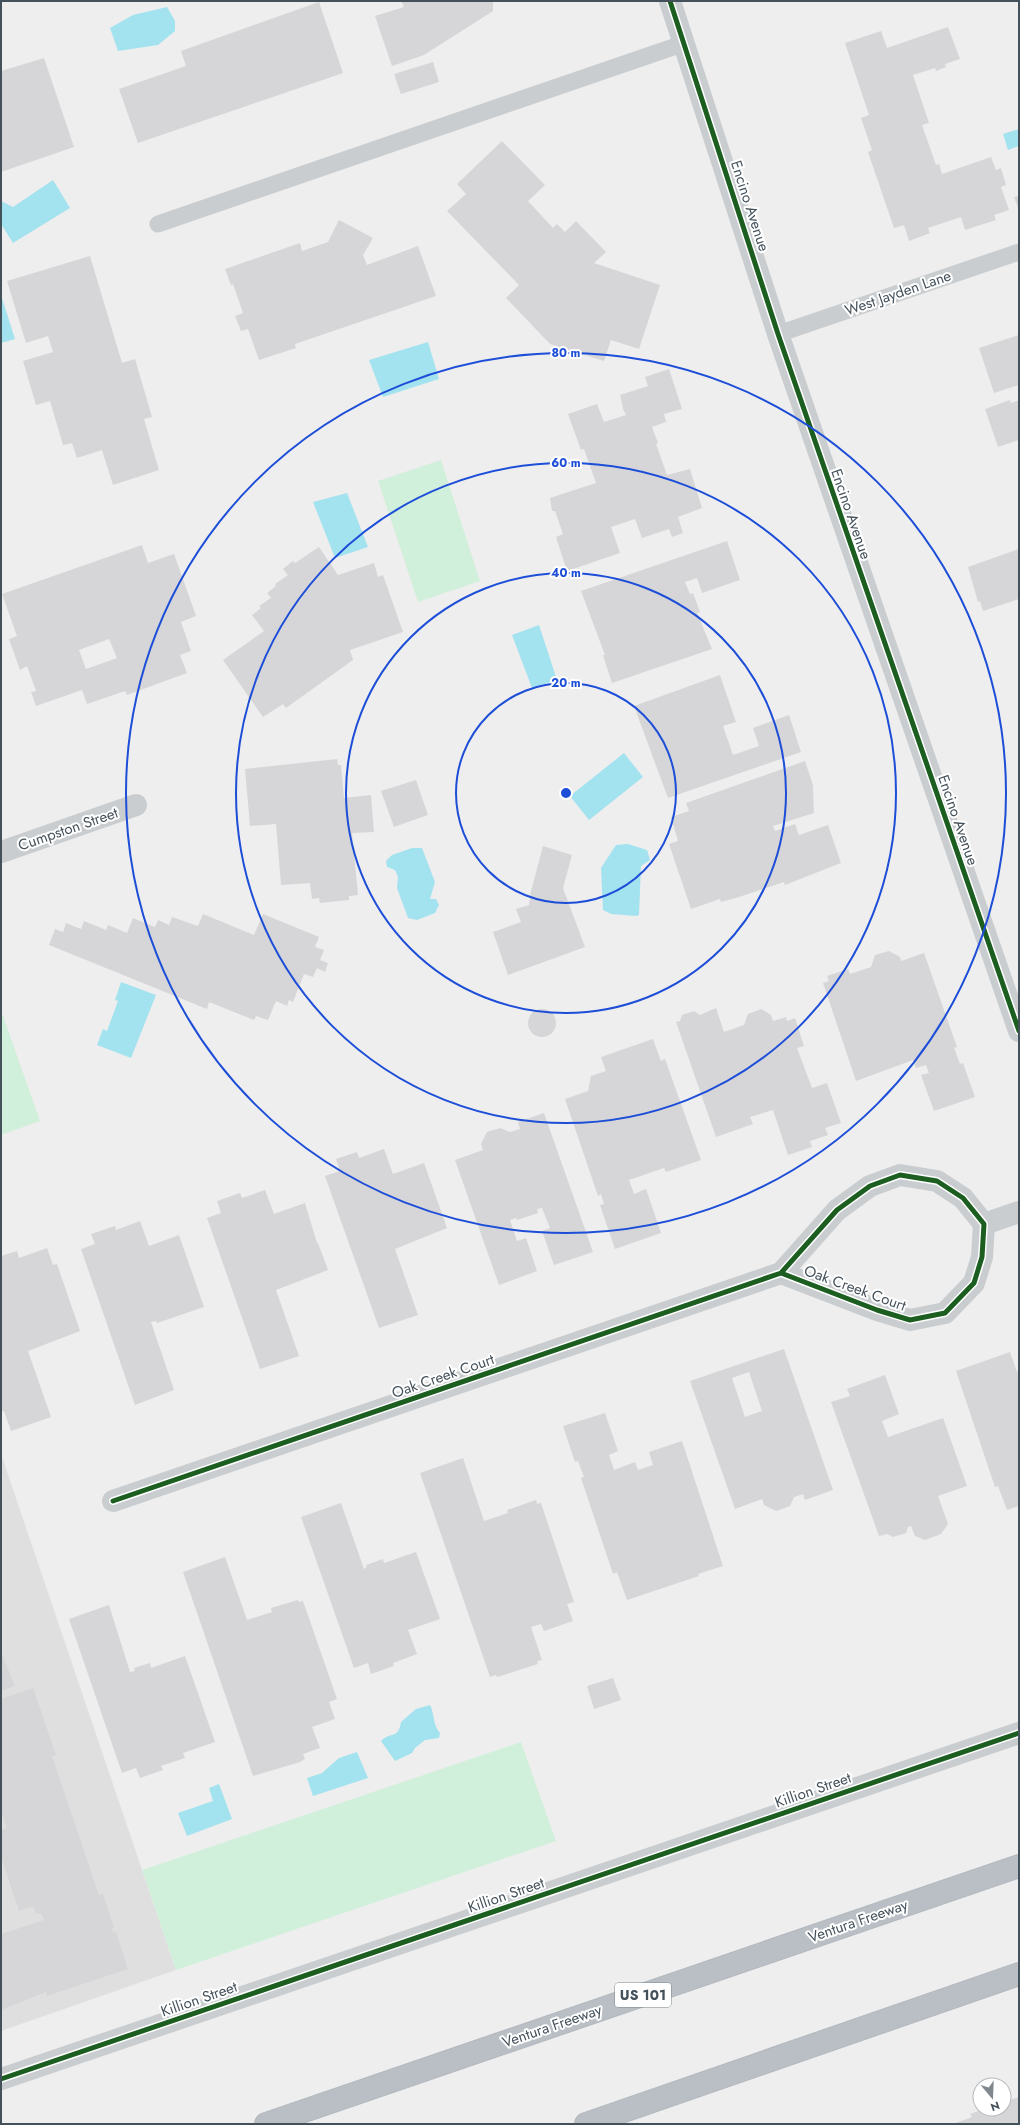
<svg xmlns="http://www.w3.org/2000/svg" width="1020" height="2125" font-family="Jost,sans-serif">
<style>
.education{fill:#e0dfe0}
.green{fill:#d1f0db}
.water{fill:#a3e2ef}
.building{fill:#d6d6d8;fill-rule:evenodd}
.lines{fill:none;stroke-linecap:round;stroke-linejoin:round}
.motorway-casing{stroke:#b2b8be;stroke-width:24}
.service{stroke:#cacdcf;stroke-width:17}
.minor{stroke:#cacdcf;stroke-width:22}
.tertiary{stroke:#cacdcf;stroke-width:22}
.motorway{stroke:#b9bfc4;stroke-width:22}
.cycleway-casing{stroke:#fff;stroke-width:8}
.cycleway{stroke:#1b5e20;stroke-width:5}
.ring{fill:none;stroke:#1d4ed8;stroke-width:2}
.labels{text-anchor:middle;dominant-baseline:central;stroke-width:4;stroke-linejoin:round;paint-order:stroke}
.shield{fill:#fff;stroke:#7c858c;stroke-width:1}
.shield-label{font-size:14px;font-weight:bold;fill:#44515b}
.street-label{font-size:15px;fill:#44515b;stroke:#fff}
.centre{fill:#1d4ed8;stroke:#fff;stroke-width:2}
.ring-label{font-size:12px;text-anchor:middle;font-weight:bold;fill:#1d4ed8;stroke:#fff;stroke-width:4;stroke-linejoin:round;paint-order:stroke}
</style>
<rect width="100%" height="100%" fill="#efeeee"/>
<!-- education -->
<path class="education" d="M1 1454 176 1970 1 2031Z"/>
<!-- green -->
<g class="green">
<path d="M441 460 480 581 418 602 378 481Z"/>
<path d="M1 1010 40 1121 1 1135Z"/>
<path d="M521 1742 556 1841 176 1970 142 1870Z"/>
</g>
<!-- water -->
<g class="water">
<path d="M167 7 175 21V31L158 45 118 51 110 28 133 15Z"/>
<path d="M1019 129V146L1008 150 1003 134Z"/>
<path d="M53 180 70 208 13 243 1 224V201L13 207Z"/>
<path d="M1 295 15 339 1 343Z"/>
<path d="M428 342 439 379 383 397 369 360Z"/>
<path d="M347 493 368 547 335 558 313 502Z"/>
<path d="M539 625 557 680 532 688 512 635Z"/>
<path d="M624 753 643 777 589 820 570 796Z"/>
<path d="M628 844 647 850 650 860 641 866 639 915 636 916 611 914 603 910 601 868 616 845Z"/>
<path d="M412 848H422L435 882 430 899H436L439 905 435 913 417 920 408 918 397 888 398 877 395 870 387 867 386 861 392 855Z"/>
<path d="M121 982 156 995 131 1058 97 1045 103 1029 107 1031 118 1001 115 1000Z"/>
<path d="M430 1705C435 1714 432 1724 440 1733L439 1738 425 1740 415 1748 412 1753 395 1761 381 1741C391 1731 398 1740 401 1722L416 1709Z"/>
<path d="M357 1752 368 1778 313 1796 307 1778 322 1773 339 1758Z"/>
<path d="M219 1784 232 1819 187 1836 178 1813 213 1801 209 1788Z"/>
</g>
<!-- building -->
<g class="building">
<path d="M401 1H493V11L424 55 392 66 375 16 404 7Z"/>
<path d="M319 2 343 73 138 143 119 89 186 66 181 51Z"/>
<path d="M948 27 960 59 945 64 946 67 936 71 935 68 913 75 929 123 922 125 936 165 939 164 942 174 991 157 996 170 1001 168 1006 185 1001 187 1009 210 994 215 996 220 965 230 961 217 928 228 930 233 909 241 904 225 894 228 868 152 872 150 861 118 869 115 845 43 881 31 887 48Z"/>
<path d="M44 58 74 147 1 172V71Z"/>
<path d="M433 62 439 82 401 94 394 74Z"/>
<path d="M502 141 545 185 528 201 553 228 557 224 565 232 576 221 606 252 594 263 660 285 639 349 611 340 604 361 550 344 506 298 519 285 447 211 466 194 457 184Z"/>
<path d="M1019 196V210L1014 197Z"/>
<path d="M339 220 373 238 363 255 367 265 418 246 436 296 295 344 296 348 259 360 248 329 241 331 235 316 243 313 233 284 231 285 225 269 300 243 302 251 328 242Z"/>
<path d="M90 256 122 363 135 359 152 417 144 419 159 470 113 485 102 450 77 458 72 443 63 445 50 401 36 405 23 361 53 352 48 336 26 343 7 281Z"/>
<path d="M1019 335V385L994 393 979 348Z"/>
<path d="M669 369 682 409 664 414 666 422 652 427 658 443 656 444 667 475 690 469 702 508 678 517 683 533 672 537 669 529 642 538 635 519 611 527 620 553 567 571 556 537 563 534 555 511H552L550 498 596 483 584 449 581 450 568 414 597 404 604 422 626 415 622 407H623L620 395 648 386 645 377Z"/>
<path d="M1010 400 1011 403 1019 400V440L998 447 985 409Z"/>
<path d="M727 541 740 580 702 593 697 578 685 582 690 594 693 593 700 612 697 613 712 649 612 683 603 655H605L581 591Z"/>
<path d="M142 545 148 563 174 554 196 616 181 622 191 651 180 655 187 673 127 695 125 691 87 704 82 690 36 706 31 692 36 691 27 666 20 670 9 639 17 636 2 594ZM109 639 117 658 86 669 79 650Z"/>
<path d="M319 547 338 575 374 563 378 577 383 575 403 632 350 650 353 660 286 708 283 704 263 717 223 660 264 631 252 615 261 608 259 606 271 598 267 593 276 586 275 584 288 575 283 569 293 561 295 563Z"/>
<path d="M1019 549V599L983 611 980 601 978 602 968 567Z"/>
<path d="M720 675 736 722 723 726 733 755 759 746 753 728 789 715 801 752 668 798 634 706Z"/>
<path d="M337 759 338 765H341L344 798 371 795 374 832 352 833 358 895 349 896V900L320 903 319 898 312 899 310 883 281 885 276 824 250 826 245 769Z"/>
<path d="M805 761 813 785 814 813 773 826 775 831 795 824 799 835 828 825 841 863 785 885 784 882 736 898 721 902 720 899 691 909 669 844 678 841 671 817 689 811 686 803Z"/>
<path d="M416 780 428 815 394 827 381 791Z"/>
<path d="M543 846 572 855 563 888 585 947 508 975 493 932 521 922 516 909 529 905 531 891Z"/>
<path d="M203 914 254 935 263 914 319 937 315 947 324 950 320 960 328 963 325 972 317 968 313 977 304 974 293 1002 289 1000 287 1006 276 1001 268 1020 256 1016 254 1020 209 1002 207 1009 49 945 55 929 63 932 66 923 81 929 84 921 106 930 108 925 127 933 133 918 155 927 158 920 169 925 172 917 198 926Z"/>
<path d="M889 951 900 957 901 961 924 953 957 1047 954 1048 960 1064 963 1063 975 1097 934 1111 921 1075 929 1073 926 1065 916 1068 913 1060 856 1081 823 983 829 981 827 976 848 969 850 974 871 967 875 955Z"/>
<path d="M716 1008 724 1032 744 1025 748 1014 761 1009 771 1015 773 1021 786 1017 787 1021 795 1018 804 1046 797 1048 812 1088 827 1083 841 1123 825 1128 828 1135 810 1141 812 1147 788 1155 773 1110 750 1117 753 1124 716 1137 676 1022 680 1021 682 1015 694 1011 700 1015Z"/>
<circle cx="542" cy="1023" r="14"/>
<path d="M653 1039 661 1061 665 1059 701 1160 666 1172 664 1168 629 1180 634 1194 646 1189 661 1233 615 1249 600 1205 604 1204 601 1194 598 1196 565 1099 588 1091 591 1076 606 1071 601 1057Z"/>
<path d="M544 1113 593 1252 554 1265 542 1231 550 1228 542 1208 537 1209 538 1213 517 1220 516 1218 510 1220 517 1241 526 1238 537 1271 499 1285 455 1160 483 1150 481 1144 487 1132 500 1128 510 1132 520 1129 518 1122Z"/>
<path d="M384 1149 393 1174 424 1163 447 1228 395 1249 418 1315 379 1328 325 1176 340 1171 336 1159 357 1152 359 1158Z"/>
<path d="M265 1190 274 1214 305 1203 317 1243H318L328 1270 276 1290 299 1356 260 1369 207 1218 221 1213 217 1201 240 1193 242 1198Z"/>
<path d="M140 1221 149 1246 179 1235 204 1307 157 1323 156 1321 151 1322 174 1390 135 1405 81 1249 95 1244 91 1234 115 1226 116 1230Z"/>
<path d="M47 1248 53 1265 57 1264 80 1331 28 1351 51 1417 11 1431 4 1411 1 1412V1256L17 1251 19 1258Z"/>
<path d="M784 1349 833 1490 805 1500 803 1494 794 1497 790 1506 776 1511 764 1505 762 1499 735 1509 690 1381ZM749 1372 762 1411 745 1417 732 1378Z"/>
<path d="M1010 1352 1017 1372 1019 1371V1506L1007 1510 998 1486 995 1487 956 1371Z"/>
<path d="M885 1375 899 1414 882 1421 888 1437 943 1418 967 1486 938 1496 948 1524 941 1534 925 1540 915 1536 911 1526 908 1527 906 1533 893 1537 887 1534 879 1536 831 1402 850 1396 847 1389Z"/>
<path d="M605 1413 618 1451 609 1455 614 1470 635 1462 638 1470 653 1465 649 1452 682 1441 723 1566 698 1574 699 1576 627 1600 617 1572 613 1574 581 1478 584 1477 578 1461 575 1462 563 1426Z"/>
<path d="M463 1458 484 1521 508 1513 507 1510 536 1500 537 1504 541 1503 574 1602 567 1604 573 1621 544 1631 541 1624 531 1627 542 1660 537 1661 538 1664 497 1677 496 1675 490 1677 420 1473Z"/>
<path d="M341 1503 364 1569 367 1567 366 1565 383 1559 384 1563 416 1552 440 1619 408 1630 417 1654 393 1663 394 1666 371 1674 368 1663 354 1668 301 1517Z"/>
<path d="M225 1557 247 1620 272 1612 271 1608 298 1600 299 1602 303 1601 337 1699 329 1702 335 1719 312 1727 320 1748 303 1754 305 1759 300 1762 253 1776 183 1572Z"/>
<path d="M109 1605 130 1672 135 1671 134 1668 150 1663 151 1668 185 1656 215 1742 183 1753 185 1758 161 1766 163 1770 140 1778 136 1768 122 1773 69 1619Z"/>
<path d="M1 1652 15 1686 1 1691Z"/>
<path d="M613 1678 621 1700 594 1709 587 1686Z"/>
<path d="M33 1688 56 1755 52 1756 99 1895 103 1894 114 1927 112 1928 113 1933 116 1932 128 1969 47 1996 46 1992 1 2010V1934L44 1920 41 1913 36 1914 33 1906 19 1911 1 1857V1830L7 1828 1 1811V1699Z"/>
<path d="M1019 2097V2124H953L972 2117 970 2114 984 2109H1004V2102Z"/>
</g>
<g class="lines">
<!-- motorway casing -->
<g class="motorway-casing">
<g id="motorway">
<path d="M266 2124 1019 1866"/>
<path d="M586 2124 1019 1974"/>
</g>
</g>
<!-- service -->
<g class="service">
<path d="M158 224 685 43"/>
<path d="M778 334 1019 252"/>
</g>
<!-- minor -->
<g class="minor">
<path d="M1 852 136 805"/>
<path d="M984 1224 1019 1212"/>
<path d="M113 1501 781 1273 837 1210 870 1186 900 1175 937 1181 963 1198 984 1224 982 1257 974 1283 945 1313 910 1320 877 1310 781 1273"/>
</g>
<!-- tertiary -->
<g class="tertiary">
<path d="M670 1 778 334 1019 1031"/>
<path d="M1 2079 1019 1733"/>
</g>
<!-- motorway -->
<use href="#motorway" class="motorway"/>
<!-- cycleway casing -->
<g class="cycleway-casing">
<g id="cycleway">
<path d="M670 1 778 334 1019 1031"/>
<path d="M113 1501 781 1273 837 1210 870 1186 900 1175 937 1181 963 1198 984 1224 982 1257 974 1283 945 1313 910 1320 877 1310 781 1273"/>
<path d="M1 2079 1019 1733"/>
</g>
</g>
<!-- cycleway -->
<use href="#cycleway" class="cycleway"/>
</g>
<!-- distance rings -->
<g class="ring">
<circle cx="566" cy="793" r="110"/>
<circle cx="566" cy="793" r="220"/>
<circle cx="566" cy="793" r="330"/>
<circle cx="566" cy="793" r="440"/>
</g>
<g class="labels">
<!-- shield labels -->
<rect class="shield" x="615" y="1983" width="56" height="24" rx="3"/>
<g class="shield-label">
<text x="643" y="1995">US 101</text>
</g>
<!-- street labels -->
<g class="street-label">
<text transform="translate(750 206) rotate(72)">Encino Avenue</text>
<text transform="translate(898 293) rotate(-19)">West Jayden Lane</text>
<text transform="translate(851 514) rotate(71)">Encino Avenue</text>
<text transform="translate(958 820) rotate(71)">Encino Avenue</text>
<text transform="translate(68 829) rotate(-19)">Cumpston Street</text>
<text transform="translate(855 1288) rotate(20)">Oak Creek Court</text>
<text transform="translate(443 1376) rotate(-19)">Oak Creek Court</text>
<text transform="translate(813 1790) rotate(-19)">Killion Street</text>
<text transform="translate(506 1895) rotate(-19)">Killion Street</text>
<text transform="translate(858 1921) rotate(-19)">Ventura Freeway</text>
<text transform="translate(199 1999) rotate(-19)">Killion Street</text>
<text transform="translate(552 2026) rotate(-19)">Ventura Freeway</text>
</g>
</g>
<circle cx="566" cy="793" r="6" class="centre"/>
<g class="ring-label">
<text x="566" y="357">80 m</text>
<text x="566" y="467">60 m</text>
<text x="566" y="577">40 m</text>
<text x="566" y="687">20 m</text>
</g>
<!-- border -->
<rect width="1020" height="2125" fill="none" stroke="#44515b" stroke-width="4"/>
<!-- north arrow -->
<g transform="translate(992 2097) rotate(161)"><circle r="19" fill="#ffffff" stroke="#b4b9bd"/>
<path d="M0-3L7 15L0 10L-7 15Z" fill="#80888e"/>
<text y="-6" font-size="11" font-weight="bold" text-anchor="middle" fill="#44515b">N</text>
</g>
</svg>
